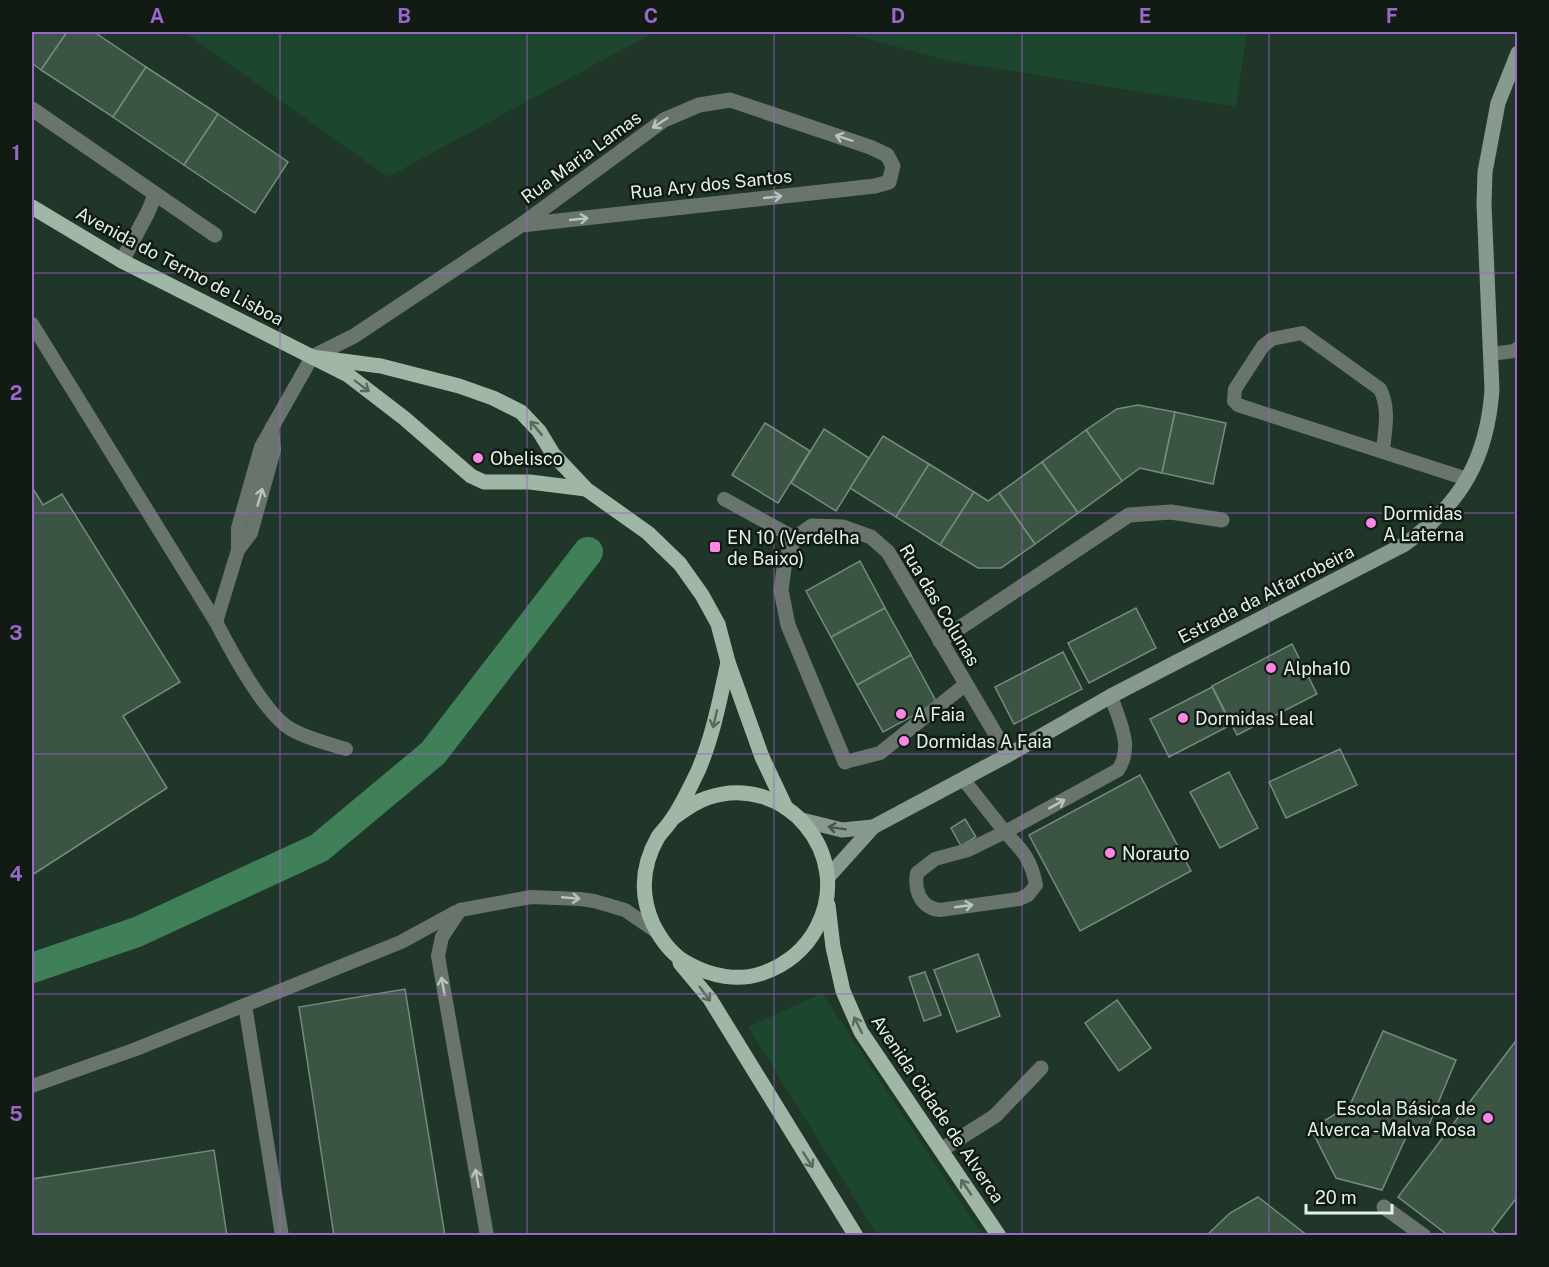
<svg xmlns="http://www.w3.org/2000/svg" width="1549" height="1267" font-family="'Public Sans',sans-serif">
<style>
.green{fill:#1c462d}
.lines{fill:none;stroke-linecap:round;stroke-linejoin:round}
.canal{stroke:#408059;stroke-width:30}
.building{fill:#3c5444;stroke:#738d7c;stroke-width:1.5}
.service{stroke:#69746c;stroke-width:14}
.minor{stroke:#69746c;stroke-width:15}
.secondary{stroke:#889a8d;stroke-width:15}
.primary{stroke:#a0b7a7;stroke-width:15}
.oneway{stroke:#b8c5bc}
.oneway2{stroke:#58695e}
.oneway3{stroke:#47544a}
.grid{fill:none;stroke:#9a67cb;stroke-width:1.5;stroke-opacity:0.55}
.poi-dot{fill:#fc86e3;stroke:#111b14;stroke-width:2}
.labels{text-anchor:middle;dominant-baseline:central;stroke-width:5;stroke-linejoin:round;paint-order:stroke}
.street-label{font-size:18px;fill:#e3f1e7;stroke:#111b14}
.poi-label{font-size:18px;fill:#e3f1e7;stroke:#111b14;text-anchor:start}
.neatline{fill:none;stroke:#9a67cb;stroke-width:2}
.grid-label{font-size:20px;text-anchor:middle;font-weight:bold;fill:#9a67cb}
</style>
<rect width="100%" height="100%" fill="#1f3628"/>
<!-- green -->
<g class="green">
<path d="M184 32H655L388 177Z"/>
<path d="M843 32H1247L1236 107 948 61Z"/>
<path d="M822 993 983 1235H877L748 1027Z"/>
</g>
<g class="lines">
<!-- canal -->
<path class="canal" d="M32 968 137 932 319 848 433 753 588 552"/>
</g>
<!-- building -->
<g class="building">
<path d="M32 32H67L41 70 32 63Z"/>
<path d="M67 32H94L146 67 113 117 41 70Z"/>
<path d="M146 67 218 114 184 165 113 117Z"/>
<path d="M218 114 288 162 255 213 184 165Z"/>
<path d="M1138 405 1175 412 1162 473 1140 468 1122 481 1086 430 1117 409Z"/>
<path d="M1175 412 1226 423 1213 484 1162 473Z"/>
<path d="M765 423 810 451 778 503 732 475Z"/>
<path d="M824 429 869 458 836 511 791 483Z"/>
<path d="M1086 430 1122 481 1078 513 1042 462Z"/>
<path d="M883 436 929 464 896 517 850 488Z"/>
<path d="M1042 462 1078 513 1035 544 999 493Z"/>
<path d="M929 464 974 492 940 545 896 517Z"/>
<path d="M32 487 43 505 62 494 180 682 123 716 167 788 32 875Z"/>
<path d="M974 492 988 501 999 493 1035 544 1001 568H978L940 545Z"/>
<path d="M860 561 885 608 831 637 806 591Z"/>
<path d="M885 608 911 655 857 685 831 637Z"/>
<path d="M1136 608 1156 648 1089 683 1068 643Z"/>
<path d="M1292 644 1317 694 1237 735 1212 686Z"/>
<path d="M1063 652 1082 689 1014 724 995 687Z"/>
<path d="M911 655 937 703 883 732 857 685Z"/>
<path d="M1212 687 1231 725 1169 757 1150 719Z"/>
<path d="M1340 749 1357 785 1286 818 1269 782Z"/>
<path d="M1229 772 1258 828 1220 848 1190 792Z"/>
<path d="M1140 775 1191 871 1080 931 1029 835Z"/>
<path d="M965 819 976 837 961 846 951 828Z"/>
<path d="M978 954 1000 1016 957 1032 934 970Z"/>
<path d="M925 972 941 1015 924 1021 909 977Z"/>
<path d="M405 989 445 1236H334L299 1007Z"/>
<path d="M1117 1000 1151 1048 1119 1071 1085 1023Z"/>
<path d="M1383 1031 1456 1060 1426 1132 1411 1126 1382 1190 1336 1178 1311 1129 1350 1105Z"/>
<path d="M1518 1038V1196L1492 1230 1500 1236H1449L1398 1197Z"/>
<path d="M214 1150 227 1236H32V1179Z"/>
<path d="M1258 1197 1308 1236H1206L1230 1213Z"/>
</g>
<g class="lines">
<!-- service -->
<g class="service">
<path d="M32 324 216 622C230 649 264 712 289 728 305 738 327 743 346 749"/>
<path d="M1491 354 1514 351 1518 348"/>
<path d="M1383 450C1385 429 1390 409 1380 389L1302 333 1272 339 1263 346 1235 389 1234 401 1238 405 1467 479"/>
<path d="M724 499 795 538"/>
<path d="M238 550 251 533 274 450 272 427"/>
<path d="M216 622 238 550V528L261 447 312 357"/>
<path d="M845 762 880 753 966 684"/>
<path d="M963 779 1005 832 968 850 935 859 917 873C914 891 921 908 940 910L1019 899 1028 895 1036 885C1031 859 1023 851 1005 832L1118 770C1134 746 1119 721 1111 696"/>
<path d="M245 1005 282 1236"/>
<path d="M32 1086 136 1049 401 942 456 912"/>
<path d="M487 1236 438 956 442 937 460 910 531 897 580 899 594 901 625 910 657 932"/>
</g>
<!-- minor -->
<g class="minor">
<path d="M32 109 215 235"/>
<path d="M122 261 148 212 155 195"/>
<path d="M312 357 354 336 521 225 664 120 699 105 730 100 870 147 887 155 893 166 889 182 875 186 521 225"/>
<path d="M940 641 1129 515 1171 512 1222 520"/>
<path d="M845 762 788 625 781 590 785 561 795 538 812 526 843 527 871 537 888 552 1008 755"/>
<path d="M941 1150 995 1116 1041 1068"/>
<path d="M1384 1207 1424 1236"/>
</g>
<!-- secondary -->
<g class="secondary">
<path d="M802 820 842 830 873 827"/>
<path d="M828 877 873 827 1008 755 1111 696 1405 544C1461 504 1487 459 1492 390L1484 204 1485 172 1498 103 1518 53"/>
</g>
<!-- primary -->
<g class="primary">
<path d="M32 207 122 261 348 375 404 418 471 476 484 482H530L586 489"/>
<path d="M312 357 381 366 459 386 493 398 521 412 539 431 553 454 586 489 648 533 680 564 702 595 718 624 728 662 762 757 786 808"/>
<path d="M672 819C683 811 694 802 707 798 785 771 855 855 817 927 806 949 786 965 763 973 738 982 711 976 689 964 673 956 661 940 653 924 640 895 642 865 658 837 662 831 668 826 672 819 682 805 690 787 698 771 713 736 720 699 728 662"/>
<path d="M828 905 833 947 843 991 861 1032 999 1236"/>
<path d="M680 963 710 999 856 1236"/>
</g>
</g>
<!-- one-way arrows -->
<defs><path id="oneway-shaft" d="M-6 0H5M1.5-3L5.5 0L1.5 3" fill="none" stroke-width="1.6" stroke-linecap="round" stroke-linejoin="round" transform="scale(1.5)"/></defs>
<g class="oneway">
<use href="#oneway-shaft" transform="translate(660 123) rotate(147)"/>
<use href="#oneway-shaft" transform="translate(844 138) rotate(-162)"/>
<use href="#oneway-shaft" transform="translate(773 197) rotate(-6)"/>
<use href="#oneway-shaft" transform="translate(579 219) rotate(-6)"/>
<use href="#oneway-shaft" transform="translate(260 497) rotate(-74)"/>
<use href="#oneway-shaft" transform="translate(1057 804) rotate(-29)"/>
<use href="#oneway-shaft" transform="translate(571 898) rotate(5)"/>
<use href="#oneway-shaft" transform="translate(964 906) rotate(-8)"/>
<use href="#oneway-shaft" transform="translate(443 986) rotate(-100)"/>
<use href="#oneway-shaft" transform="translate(477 1178) rotate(-100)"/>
</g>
<g class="oneway2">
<use href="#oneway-shaft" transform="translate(362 386) rotate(37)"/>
<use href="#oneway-shaft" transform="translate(536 428) rotate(-130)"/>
<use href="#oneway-shaft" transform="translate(715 719) rotate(103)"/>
<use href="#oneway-shaft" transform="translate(705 994) rotate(53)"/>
<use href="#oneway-shaft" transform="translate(858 1025) rotate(-116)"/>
<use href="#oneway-shaft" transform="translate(808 1160) rotate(58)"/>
<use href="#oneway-shaft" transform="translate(966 1187) rotate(-124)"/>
</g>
<use class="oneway3" href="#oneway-shaft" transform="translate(837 828) rotate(-171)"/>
<!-- grid -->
<path class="grid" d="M280 32V1236M527 32V1236M774 32V1236M1022 32V1236M1269 32V1236M32 273H1518M32 513H1518M32 754H1518M32 994H1518"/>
<!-- markers -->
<g class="poi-dot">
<circle cx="478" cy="458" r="6"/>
<circle cx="1371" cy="523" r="6"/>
<rect x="709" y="541" width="12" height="12" rx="3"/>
<circle cx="1271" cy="668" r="6"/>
<circle cx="901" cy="714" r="6"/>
<circle cx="1183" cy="718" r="6"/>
<circle cx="904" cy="741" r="6"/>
<circle cx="1110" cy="853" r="6"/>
<circle cx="1488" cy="1118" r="6"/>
</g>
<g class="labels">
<!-- street labels -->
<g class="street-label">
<text transform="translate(581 157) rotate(-36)">Rua Maria Lamas</text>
<text transform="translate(711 184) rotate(-6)">Rua Ary dos Santos</text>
<text transform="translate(180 266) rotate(28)">Avenida do Termo de Lisboa</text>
<text transform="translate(1266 594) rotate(-27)">Estrada da Alfarrobeira</text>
<text transform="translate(940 605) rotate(59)">Rua das Colunas</text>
<text transform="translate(938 1109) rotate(56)">Avenida Cidade de Alverca</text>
</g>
<!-- poi labels -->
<g class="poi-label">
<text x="490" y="458">Obelisco</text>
<text x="1383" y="513">Dormidas<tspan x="1383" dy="21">A Laterna</tspan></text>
<text x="727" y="537">EN 10 (Verdelha<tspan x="727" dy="21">de Baixo)</tspan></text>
<text x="1283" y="668">Alpha10</text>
<text x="913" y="714">A Faia</text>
<text x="1195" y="718">Dormidas Leal</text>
<text x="916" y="741">Dormidas A Faia</text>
<text x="1122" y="853">Norauto</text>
<text x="1476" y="1108" text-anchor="end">Escola Básica de<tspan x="1476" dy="21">Alverca - Malva Rosa</tspan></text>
</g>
</g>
<!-- border -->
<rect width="1549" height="1267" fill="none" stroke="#111b14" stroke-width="66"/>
<!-- scale -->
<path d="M1306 1204v9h86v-9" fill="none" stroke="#e3f1e7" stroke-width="3"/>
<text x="1315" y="1204" font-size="18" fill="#e3f1e7" stroke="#111b14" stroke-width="4.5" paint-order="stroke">20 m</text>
<rect x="33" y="33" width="1483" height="1201" class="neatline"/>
<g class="grid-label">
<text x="157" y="23">A</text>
<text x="404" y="23">B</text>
<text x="651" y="23">C</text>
<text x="898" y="23">D</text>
<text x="1145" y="23">E</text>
<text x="1392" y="23">F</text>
<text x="16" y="160">1</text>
<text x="16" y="400">2</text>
<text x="16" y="640">3</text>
<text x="16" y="881">4</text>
<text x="16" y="1121">5</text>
</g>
</svg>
